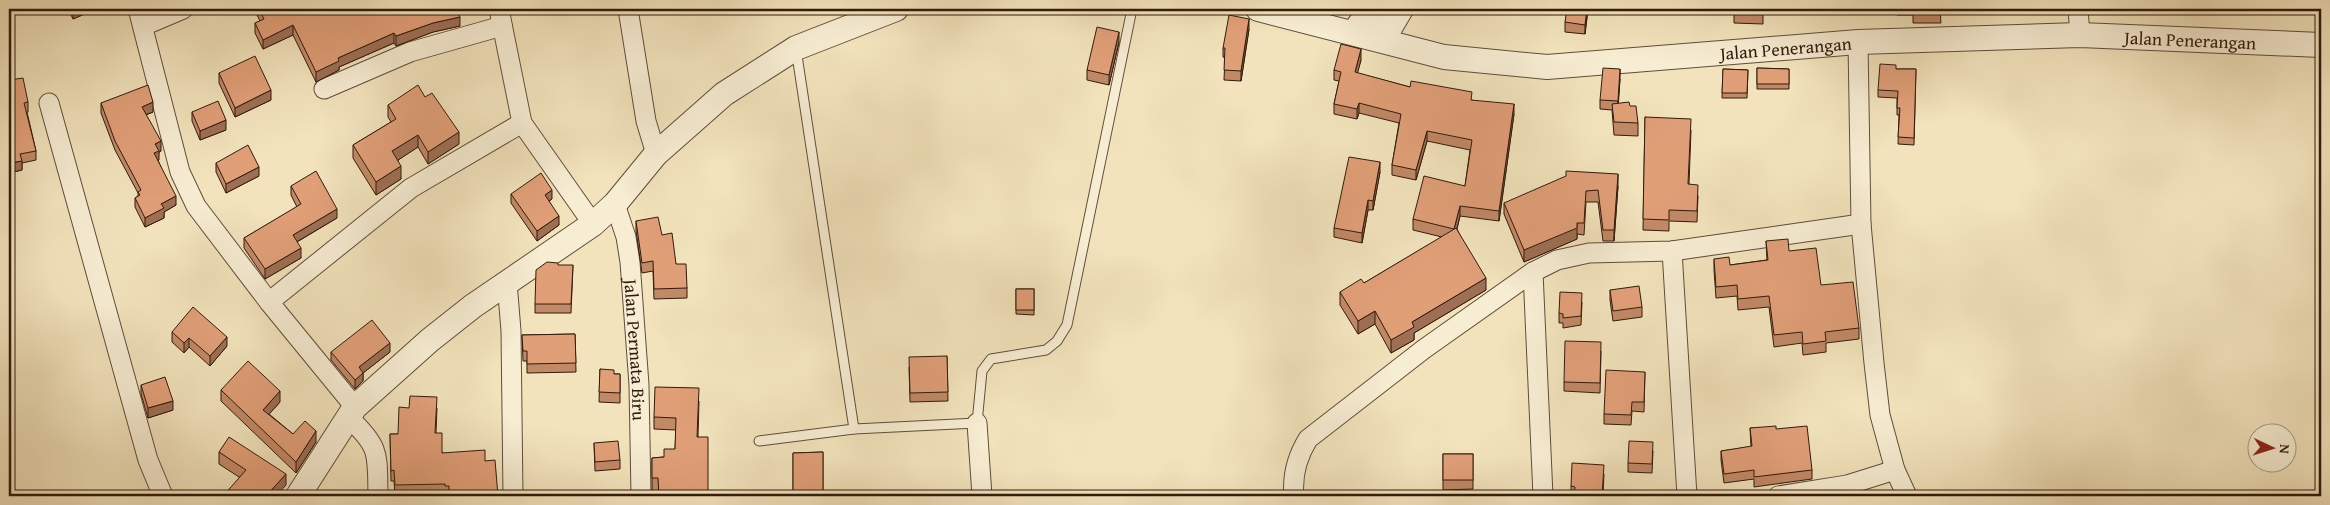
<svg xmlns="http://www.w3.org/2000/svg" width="2330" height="505" font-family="'Gentium Book Plus',serif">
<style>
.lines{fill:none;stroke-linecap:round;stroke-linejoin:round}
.service-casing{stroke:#604d39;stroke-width:11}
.minor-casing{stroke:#604d39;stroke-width:21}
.tertiary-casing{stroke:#604d39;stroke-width:26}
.service{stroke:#f7edd3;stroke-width:9}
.minor{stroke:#f7edd3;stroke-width:19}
.tertiary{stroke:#f7edd3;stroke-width:24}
.wall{fill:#c28967;stroke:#301b0d}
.shaded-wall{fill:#9e6f54;stroke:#301b0d}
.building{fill:#e19f78;stroke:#301b0d}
.labels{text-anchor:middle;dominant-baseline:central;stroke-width:4;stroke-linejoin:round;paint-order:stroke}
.street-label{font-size:18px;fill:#301b0d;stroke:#f7edd3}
</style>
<rect width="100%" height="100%" fill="#f2e3bc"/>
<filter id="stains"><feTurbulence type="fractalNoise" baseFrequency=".004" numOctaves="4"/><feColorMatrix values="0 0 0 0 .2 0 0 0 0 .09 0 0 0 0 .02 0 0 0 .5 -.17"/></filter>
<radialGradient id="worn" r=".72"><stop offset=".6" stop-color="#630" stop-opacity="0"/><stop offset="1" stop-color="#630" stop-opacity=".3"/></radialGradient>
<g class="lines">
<!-- service casing -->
<g class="service-casing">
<g id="service">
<path d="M796 49 854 429"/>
<path d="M759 441 854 429 977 423 982 371 991 359 1046 350 1057 341 1067 325 1132 9"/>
</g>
</g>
<!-- minor casing -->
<g class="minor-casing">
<g id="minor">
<path d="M138 9 180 172 196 206 269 302 355 407"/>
<path d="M499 9 522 123 593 224"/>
<path d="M628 9 646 121 656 154"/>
<path d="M2078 9 2080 35"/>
<path d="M143 26 183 9"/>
<path d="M1350 34 1367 9"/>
<path d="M1369 39 1387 9"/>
<path d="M1858 42 1861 224 1874 363 1880 415 1895 470 1907 496"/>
<path d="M1384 43 1404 9"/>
<path d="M324 89 410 52 502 26"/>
<path d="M49 103 148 460 163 496"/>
<path id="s1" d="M615 204 626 237 630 262 639 385 641 496"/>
<path d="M1672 251 1687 496"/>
<path d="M1533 272 1543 496"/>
<path d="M507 282 511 331 513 496"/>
<path d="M269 302 411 188 522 123"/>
<path d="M350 419C381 448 377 455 378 496"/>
<path d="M977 423 982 496"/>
<path d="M1294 496C1292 476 1297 457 1308 439L1424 349 1533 272 1557 260 1589 253 1672 251 1861 224"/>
<path d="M1778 496 1847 485 1895 470"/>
</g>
</g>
<!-- tertiary casing -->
<g class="tertiary-casing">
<g id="tertiary">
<path id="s2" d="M1258 9 1444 57 1547 67 1858 42 2080 35 2321 45"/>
<path d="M298 496 355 407 430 340 473 306 593 224 615 204 656 154 724 94 796 48 896 9"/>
</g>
</g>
<!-- service -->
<use href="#service" class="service"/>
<!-- minor -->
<use href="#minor" class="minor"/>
<!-- tertiary -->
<use href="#tertiary" class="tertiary"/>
</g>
<!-- wall -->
<g class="wall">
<path d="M68 9H96L73 19Z"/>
<path d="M254 9H364L460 26 433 32 396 46 394 43 339 67V70L316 82 293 35 263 49 255 33V23L260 21Z"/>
<path d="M1588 9 1585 34 1565 32V22Z"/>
<path d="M1734 9H1763V24L1734 23Z"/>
<path d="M1896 9H1940L1941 23H1913V15H1897Z"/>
<path d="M1249 29 1241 81 1224 80 1225 58 1223 57V48Z"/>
<path d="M1119 42 1109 85 1087 80V70Z"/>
<path d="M1361 60 1357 73 1410 87 1472 100 1514 114 1499 221 1460 216 1457 229 1486 290 1414 333V340L1391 353 1375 324 1358 334 1340 305V292L1364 283 1442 237 1413 230V219L1465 186 1470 150 1427 141 1416 180 1392 175V165L1399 123 1359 113 1357 119 1334 114V104L1339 81 1334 80V70Z"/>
<path d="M1757 68 1789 69V89H1757Z"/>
<path d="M1723 69 1748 70 1747 98H1722Z"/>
<path d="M1896 69H1916L1914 145 1898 144 1899 115H1897V98L1878 97V90Z"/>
<path d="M219 73 271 100 235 117 219 83Z"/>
<path d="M1620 79 1618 103 1638 123V136L1614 135 1612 110 1600 109V100Z"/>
<path d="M9 80 28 102V112H27L36 151V160L22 163V170L9 173Z"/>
<path d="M425 97 459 144 428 164 418 147 398 160 401 179 376 195 353 158V145L391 122 388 117V105Z"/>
<path d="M101 103 153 112 146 115 161 151 159 152 158 160 176 205 164 212V218L145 227 135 207V198L138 196V193L115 150 101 113Z"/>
<path d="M192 112 226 130 200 140 192 121Z"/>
<path d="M1645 117 1691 130 1689 184 1698 196 1697 222 1669 221V231L1643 230Z"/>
<path d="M216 163 259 176 226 193 216 172Z"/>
<path d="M1380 172 1373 210H1368L1362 243 1334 237V228Z"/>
<path d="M291 186 337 218 297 242 301 258 265 279 244 248V238L297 207 291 195Z"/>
<path d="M1618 186 1614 241H1603L1598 202H1586L1584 235 1577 234V239L1524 262 1504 214V203Z"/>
<path d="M511 194 552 199 549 201 559 225 537 241 511 203Z"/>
<path d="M636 221 662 235 687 288V298L654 299 653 271 642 273 636 231Z"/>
<path d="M1766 241 1789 251 1859 328V339L1826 343V352L1803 355 1802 343 1774 347 1769 307 1738 310 1737 296 1716 298 1714 270V259L1730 265 1767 260Z"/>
<path d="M573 265 571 313H535V304Z"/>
<path d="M1016 289H1034V315L1016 314Z"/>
<path d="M1610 290 1642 307V317L1613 321 1610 300Z"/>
<path d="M1582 302 1581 325 1563 328V323H1559V313Z"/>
<path d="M172 332 227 346 210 366 189 347 184 353 172 342Z"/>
<path d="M575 334 576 372 527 373V361H523L522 335Z"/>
<path d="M1601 351 1600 393 1564 391V382Z"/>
<path d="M331 352H390L363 373V381L355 389 331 360Z"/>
<path d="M947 356 948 401 910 402 909 367Z"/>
<path d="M600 369 614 374H620V403L599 402Z"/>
<path d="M1645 372 1644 412 1632 411 1631 425 1604 424V414Z"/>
<path d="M141 385 173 410 148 418 141 394Z"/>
<path d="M221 390 280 402 269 414 293 434 316 442 296 473 221 401Z"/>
<path d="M699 401 698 437 658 491H652V458L664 457 675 449 676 430 654 429V417Z"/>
<path d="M437 408 436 433 442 453 485 461 498 496H445V494L395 495 394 481H391L390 434H398Z"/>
<path d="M1750 428 1776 429 1812 470V479L1754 487V479L1724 483 1721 460V451L1751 447Z"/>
<path d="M594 443 620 460V469L595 471Z"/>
<path d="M1653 451 1652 473 1628 472V463Z"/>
<path d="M219 452 286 485 239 477 219 464Z"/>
<path d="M823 452V496H793V453Z"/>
<path d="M1443 454H1473V489L1443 490Z"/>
<path d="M1604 474 1603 496H1571V486Z"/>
</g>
<!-- shaded-wall -->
<g class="shaded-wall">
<path d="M75 9H96L73 19V10Z"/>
<path d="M1587 9H1588L1585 34V25Z"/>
<path d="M460 17V26L433 32 396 46V36L433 23Z"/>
<path d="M1249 19V29L1241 81V71Z"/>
<path d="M293 25V35L263 49V40Z"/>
<path d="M1119 32V42L1109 85V75Z"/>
<path d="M394 33V43L339 67V70L316 82V72L338 58Z"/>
<path d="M1361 49V60L1355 83V72Z"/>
<path d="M1620 69V79L1618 110V101Z"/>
<path d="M271 90V100L235 117V108Z"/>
<path d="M153 102V112L142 116V107Z"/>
<path d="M1359 103V113L1357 119V109Z"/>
<path d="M1514 104V114L1499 221V211Z"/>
<path d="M226 120V130L200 140V131Z"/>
<path d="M1427 131V141L1416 180V170Z"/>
<path d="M459 132V144L428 164V152Z"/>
<path d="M418 135V147L392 164V151Z"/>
<path d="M161 141V151L159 152V160L154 162 155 144Z"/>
<path d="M22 161V170L9 173V163Z"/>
<path d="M1380 162V172L1373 210V201Z"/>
<path d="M401 166V179L376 195V182Z"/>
<path d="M259 167V176L226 193V184Z"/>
<path d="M1618 174V186L1614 241V230Z"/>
<path d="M552 190V199L545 204V195Z"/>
<path d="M176 196V205L164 212V218L145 227V218L161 204Z"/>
<path d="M1368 200V210L1362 243V233Z"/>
<path d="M1460 206V216L1454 240V229Z"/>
<path d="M337 209V218L293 244V235Z"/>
<path d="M559 216V225L537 241V231Z"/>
<path d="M1577 223V239L1524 262V250Z"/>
<path d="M301 248V258L265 279V269Z"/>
<path d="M1486 278V290L1414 333V340L1391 353V340L1412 322Z"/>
<path d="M1375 311V324L1358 334V321Z"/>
<path d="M227 337V346L210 366V356Z"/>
<path d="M189 338V347L184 353V343Z"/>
<path d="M390 343V352L363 373V381L355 389V380L359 367Z"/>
<path d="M280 391V402L263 421V410Z"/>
<path d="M173 401V410L148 418V408Z"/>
<path d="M316 431V442L296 473V462Z"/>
<path d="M286 474V485L276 496H266Z"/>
</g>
<!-- building -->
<g class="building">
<path d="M259 9H457L460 17 433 23 396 36 394 33 338 58 339 61 316 72 293 25 263 40 255 23 264 19Z"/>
<path d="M1567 9H1587L1585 25 1565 22Z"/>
<rect x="1734" y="9" width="29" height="5"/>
<path d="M1913 9H1940L1941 13 1913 14Z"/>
<path d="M1229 15 1249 19 1241 71 1224 70 1225 48H1223Z"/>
<path d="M1097 27 1119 32 1109 75 1087 70Z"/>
<path d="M1341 44 1361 49 1355 72 1410 87 1411 81 1472 92 1471 100 1514 104 1499 211 1460 206 1454 229 1413 219 1424 176 1465 186 1472 140 1427 131 1416 170 1392 165 1401 114 1359 103 1357 109 1334 104 1341 72 1334 70Z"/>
<path d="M255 56 271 90 235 108 219 73Z"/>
<path d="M1880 64 1896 65V69H1916L1914 138 1898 137 1900 108H1897L1898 91 1878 90Z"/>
<path d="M1603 68 1620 69 1618 101 1600 100Z"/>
<path d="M1757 68 1789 69V84H1757Z"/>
<path d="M1723 69 1748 70 1747 93H1722Z"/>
<path d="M23 78 28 102 24 103 36 151 20 154 22 161 9 163V80Z"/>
<path d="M148 85 153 102 142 107 161 141 155 144 159 151 154 153 176 196 161 204 164 208 145 218 135 198 140 195 138 192 141 190 115 141 101 103Z"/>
<path d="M418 85 425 97 432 93 459 132 428 152 418 135 392 151 401 166 376 182 353 145 396 119 388 105Z"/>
<path d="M218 101 226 120 200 131 192 112Z"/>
<path d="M1629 102 1630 106H1636L1638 123 1614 122 1612 104Z"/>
<path d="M1645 117 1691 119 1688 184 1698 185 1697 211 1669 210V220L1643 219Z"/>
<path d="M248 145 259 167 226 184 216 163Z"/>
<path d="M1349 157 1380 162 1373 201 1368 200 1362 233 1334 228Z"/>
<path d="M316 171 337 209 293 235 301 248 265 269 244 238 301 204 291 186Z"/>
<path d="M1566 171 1618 174 1614 230H1603L1598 190 1586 191 1584 223H1577V228L1524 250 1504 203 1566 176Z"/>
<path d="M541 173 552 190 545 195 559 216 537 231 511 194Z"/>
<path d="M658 217 662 235 672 233 676 264H686L687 288 654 289 653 261 642 263 636 221Z"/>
<path d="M1456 228 1486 278 1412 322 1414 327 1391 340 1375 311 1358 321 1340 292 1361 279 1364 283Z"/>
<path d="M1788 239 1789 251 1816 248 1821 285 1853 282 1859 328 1825 332 1826 341 1803 344 1802 332 1774 335 1769 296 1738 299 1737 285 1716 287 1714 259 1729 257 1730 265 1768 260 1766 241Z"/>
<path d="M547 262 558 263V265H573L571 304H535L536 270Z"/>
<path d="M1639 286 1642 307 1613 311 1610 290Z"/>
<rect x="1016" y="289" width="18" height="21"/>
<path d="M1560 292 1582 293 1581 316 1563 318V314L1559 313Z"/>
<path d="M193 307 227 337 210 356 189 338 184 343 172 332Z"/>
<path d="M372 320 390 343 359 367 363 373 355 380 331 352Z"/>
<path d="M575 334 576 363 527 364V351H523L522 335Z"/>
<path d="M1565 341 1601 342 1600 383 1564 382Z"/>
<path d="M947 356 948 392 910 393 909 357Z"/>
<path d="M248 361 280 391 263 410 293 434 305 421 316 431 296 462 221 390Z"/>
<path d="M600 369 614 370V374H620V393L599 392Z"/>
<path d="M1606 370 1645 372 1644 402H1632L1631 415 1604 414Z"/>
<path d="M165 377 173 401 148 408 141 385Z"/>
<path d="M655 387 699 388 697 437H708V496H659L658 478H652V458L664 457V449H675L676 418 654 417Z"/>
<path d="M410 396 437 397 435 433H442V453L485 450V461L495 460 498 496H449V486H445V484L395 485 394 470 391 471 390 434H398L399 407 409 408Z"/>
<path d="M1776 426V429L1807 426 1812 470 1754 477V470L1724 474 1721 451 1752 446 1750 428Z"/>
<path d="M229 437 286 474 266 496H223L246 470 219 452Z"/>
<path d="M618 441 620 460 595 462 594 443Z"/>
<path d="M1629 441 1653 442 1652 464 1628 463Z"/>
<path d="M823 452V491H793V453Z"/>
<rect x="1443" y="454" width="30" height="26"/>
<path d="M1572 463 1604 465 1602 496H1574L1575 487 1571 486Z"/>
<path d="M1501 493 1522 494 1521 496H1501Z"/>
</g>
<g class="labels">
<!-- street labels -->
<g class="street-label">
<text stroke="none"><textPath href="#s2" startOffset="940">Jalan Penerangan</textPath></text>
<text stroke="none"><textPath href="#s2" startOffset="535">Jalan Penerangan</textPath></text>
<text stroke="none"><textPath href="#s1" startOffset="148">Jalan Permata Biru</textPath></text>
</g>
</g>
<!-- margin -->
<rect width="2330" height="505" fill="none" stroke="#f2e3bc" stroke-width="30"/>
<rect x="10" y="10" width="2310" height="485" fill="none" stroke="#301b0d" stroke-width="2.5"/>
<rect x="15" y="15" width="2300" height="475" fill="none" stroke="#301b0d"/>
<!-- north arrow -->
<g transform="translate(2272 448) rotate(94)"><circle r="24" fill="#f7edd3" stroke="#a79984"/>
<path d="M0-4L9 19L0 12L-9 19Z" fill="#8f2418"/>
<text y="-8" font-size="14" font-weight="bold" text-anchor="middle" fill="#301b0d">N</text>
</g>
<rect width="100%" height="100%" filter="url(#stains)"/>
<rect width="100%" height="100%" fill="url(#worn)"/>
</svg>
